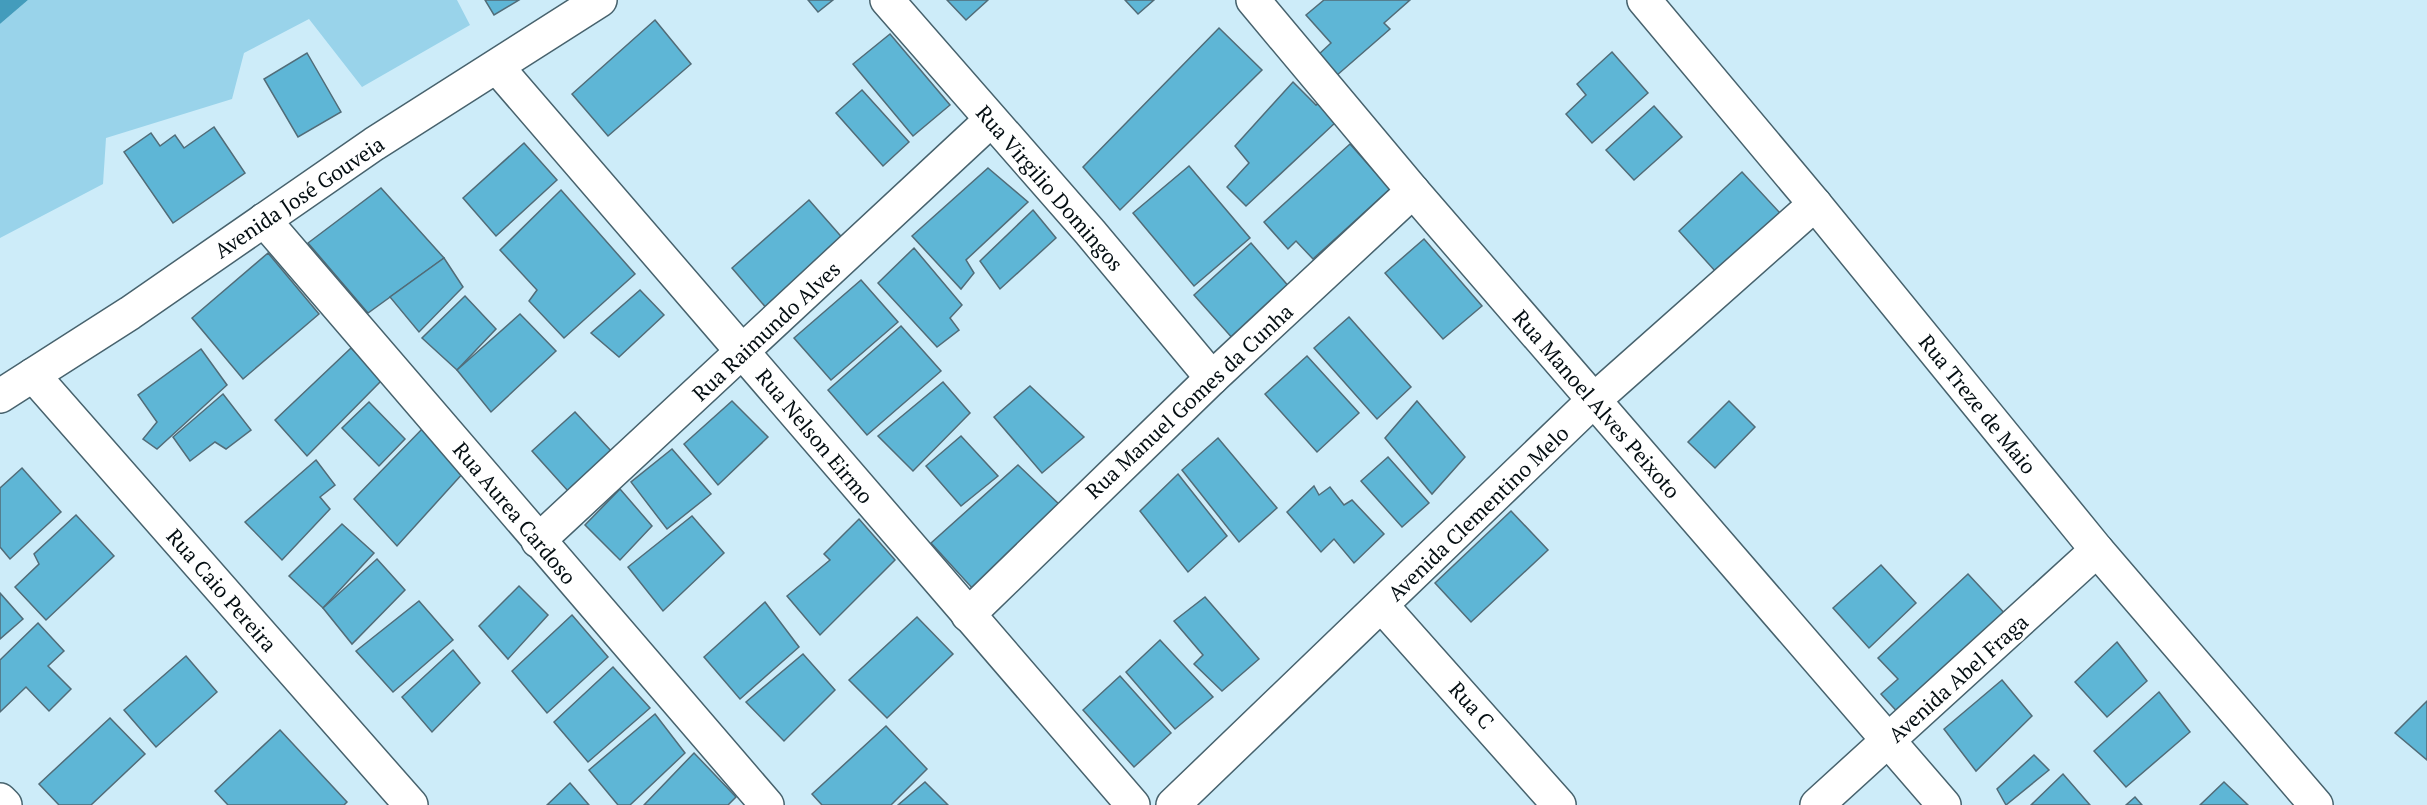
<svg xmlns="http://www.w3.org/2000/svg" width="2427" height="805" font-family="'PT Serif',serif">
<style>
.green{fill:#99d3ea}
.water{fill:#439cbc}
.building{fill:#5eb6d6;stroke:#516c78;stroke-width:1.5}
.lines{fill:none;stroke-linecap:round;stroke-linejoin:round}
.minor-casing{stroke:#47626d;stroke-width:36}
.minor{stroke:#fff;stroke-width:33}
.labels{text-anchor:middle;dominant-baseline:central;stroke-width:6;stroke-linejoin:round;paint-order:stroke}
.street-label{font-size:21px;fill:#040e12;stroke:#fff}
</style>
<rect width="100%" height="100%" fill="#cdecf9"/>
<!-- green -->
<path class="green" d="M28 0H457L470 25 362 87 309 19 244 53 232 99 106 138 103 184 0 238V24Z"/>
<!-- water -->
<path class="water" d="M0 0H28L0 24Z"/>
<!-- building -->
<g class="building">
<path d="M485 0H519L494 15Z"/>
<path d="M808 0H833L818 12Z"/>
<path d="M947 0H988L966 20Z"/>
<path d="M1125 0H1154L1138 14Z"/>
<path d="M1324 0H1410L1384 23 1390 29 1336 76 1318 55 1331 43 1306 15Z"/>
<path d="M655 20 691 64 608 136 572 94Z"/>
<path d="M1219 28 1262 70 1120 210 1083 167Z"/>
<path d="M890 34 950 105 913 136 853 64Z"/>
<path d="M1612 52 1648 93 1592 143 1566 114 1586 95 1577 84Z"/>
<path d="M307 53 341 112 298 137 264 79Z"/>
<path d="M1293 82 1316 105 1322 102 1336 122 1246 206 1227 187 1249 163 1235 146Z"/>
<path d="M862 90 909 142 883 166 836 113Z"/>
<path d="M1654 106 1682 137 1634 180 1606 150Z"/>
<path d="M214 127 245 173 173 223 124 152 151 133 160 146 175 135 184 148Z"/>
<path d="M524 143 557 180 496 236 463 198Z"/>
<path d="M1350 144 1390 189 1313 259 1296 241 1288 249 1264 222Z"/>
<path d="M1189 166 1250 238 1194 286 1133 213Z"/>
<path d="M988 168 1028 202 966 260 974 273 961 289 912 236Z"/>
<path d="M1742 172 1780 213 1716 272 1679 231Z"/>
<path d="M381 188 444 258 368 313 308 243Z"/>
<path d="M561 190 635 274 564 338 529 301 537 290 500 250Z"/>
<path d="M809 200 846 242 768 310 732 268Z"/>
<path d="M1033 210 1056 238 1000 289 980 261Z"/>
<path d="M1424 239 1482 306 1443 339 1385 273Z"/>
<path d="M1251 243 1291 289 1234 340 1194 295Z"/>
<path d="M914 248 962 305 950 318 959 330 937 347 878 283Z"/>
<path d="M268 253 319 314 243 379 192 318Z"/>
<path d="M444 258 463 287 419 332 390 297Z"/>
<path d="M861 280 898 322 831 380 794 338Z"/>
<path d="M640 290 664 315 619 357 591 333Z"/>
<path d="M465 296 496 329 457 370 422 338Z"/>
<path d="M520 314 556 351 491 412 457 370Z"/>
<path d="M1349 317 1411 387 1377 419 1314 348Z"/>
<path d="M901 326 941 371 867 435 828 390Z"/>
<path d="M351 348 383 379 307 456 275 420Z"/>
<path d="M201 349 227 385 157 449 143 439 157 422 138 395Z"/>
<path d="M1307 356 1359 413 1317 452 1265 394Z"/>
<path d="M943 382 970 413 913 471 878 436Z"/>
<path d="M1030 386 1084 437 1042 473 994 417Z"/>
<path d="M223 394 251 430 226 449 215 442 190 461 173 437Z"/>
<path d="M732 401 768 437 718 485 684 444Z"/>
<path d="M1417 401 1465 457 1432 494 1385 438Z"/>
<path d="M1729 401 1755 427 1715 468 1688 442Z"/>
<path d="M369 402 405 439 379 466 342 428Z"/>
<path d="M575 412 612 452 568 491 532 451Z"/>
<path d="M424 427 464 472 397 546 354 499Z"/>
<path d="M961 436 998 476 961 506 926 466Z"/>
<path d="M1218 438 1277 508 1239 542 1182 470Z"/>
<path d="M672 449 711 494 667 529 631 482Z"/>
<path d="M1388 457 1429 503 1402 527 1361 481Z"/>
<path d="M316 460 335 485 320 497 330 509 282 560 245 522Z"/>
<path d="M1018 465 1062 507 974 590 931 543Z"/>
<path d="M22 468 61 512 10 559 0 547V488Z"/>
<path d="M1178 474 1227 536 1188 572 1140 511Z"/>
<path d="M1314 486 1319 495 1330 487 1344 505 1352 500 1384 534 1354 563 1334 539 1321 552 1287 512Z"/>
<path d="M620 489 652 526 620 560 585 525Z"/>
<path d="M1511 511 1548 550 1471 622 1435 583Z"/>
<path d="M76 515 114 556 46 620 15 587 39 564 34 554Z"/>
<path d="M692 516 724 553 663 611 628 567Z"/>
<path d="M859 519 895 560 820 635 787 596 830 560 824 554Z"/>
<path d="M342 524 374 553 323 608 289 576Z"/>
<path d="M377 559 405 590 352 644 323 608Z"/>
<path d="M1881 565 1916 603 1869 648 1833 608Z"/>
<path d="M1968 574 2008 617 1902 717 1881 694 1898 679 1878 658Z"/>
<path d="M519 586 548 615 508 659 479 626Z"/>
<path d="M0 593 23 619 0 639Z"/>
<path d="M1205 597 1259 659 1222 691 1194 664 1203 655 1174 621Z"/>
<path d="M419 601 453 640 393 692 356 651Z"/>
<path d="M765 602 799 647 740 699 704 657Z"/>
<path d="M572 615 608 657 547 713 512 671Z"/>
<path d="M917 617 953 654 887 718 849 680Z"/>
<path d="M38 623 64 651 48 666 71 689 49 711 26 687 0 712V660Z"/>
<path d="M1160 640 1213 697 1175 729 1126 672Z"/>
<path d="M2117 642 2147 681 2107 717 2075 682Z"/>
<path d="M453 650 480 683 432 732 402 697Z"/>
<path d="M803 654 835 690 784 741 746 702Z"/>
<path d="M186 656 217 692 156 747 124 710Z"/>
<path d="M613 667 650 708 588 762 554 722Z"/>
<path d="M1120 676 1171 733 1134 767 1083 710Z"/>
<path d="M2002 680 2032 716 1976 771 1944 729Z"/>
<path d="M2159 692 2190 732 2126 787 2094 751Z"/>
<path d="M2427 701V760L2395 733Z"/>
<path d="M655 714 685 753 630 805H618L589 770Z"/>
<path d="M110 718 145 754 91 805H59L39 784Z"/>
<path d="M886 726 927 769 891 805H822L812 794Z"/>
<path d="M280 730 347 802 344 805H228L215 791Z"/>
<path d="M694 753 736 797 728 805H644Z"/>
<path d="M2034 755 2049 770 2006 805 1997 789Z"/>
<path d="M2063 774 2090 805H2031Z"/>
<path d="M925 782 948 805H898Z"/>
<path d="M2224 782 2248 805H2200Z"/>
<path d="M570 783 589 805H547Z"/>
<path d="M2135 797 2142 805H2126Z"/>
</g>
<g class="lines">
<!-- minor casing -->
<g class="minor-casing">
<g id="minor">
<path d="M887 0 1090 232 1212 378"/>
<path d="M1253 0 1413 191 1944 805"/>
<path d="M1644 0 1815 204 2097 550 2316 805"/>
<path d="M497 67 1133 805"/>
<path d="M264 220 767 805"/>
<path d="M33 375 411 805"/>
<path d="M0 396 130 313 374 144 600 0"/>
<path d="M538 541 991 120"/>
<path d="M1382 606 1559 805"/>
<path d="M968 615 1212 378 1413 191"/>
<path d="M0 800 5 805"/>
<path d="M1173 805 1594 400 1815 204"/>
<path d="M1817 805 2097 550"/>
</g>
</g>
<!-- minor -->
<use href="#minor" class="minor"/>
</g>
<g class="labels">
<!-- street labels -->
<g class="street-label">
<text transform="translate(1050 188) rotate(49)">Rua Virgilio Domingos</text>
<text transform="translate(299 197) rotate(-34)">Avenida José Gouveia</text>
<text transform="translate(766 331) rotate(-43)">Rua Raimundo Alves</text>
<text transform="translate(1189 401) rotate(-43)">Rua Manuel Gomes da Cunha</text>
<text transform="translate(1597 404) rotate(49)">Rua Manoel Alves Peixoto</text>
<text transform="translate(1978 404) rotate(51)">Rua Treze de Maio</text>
<text transform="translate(815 436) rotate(50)">Rua Nelson Eirmo</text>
<text transform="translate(515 513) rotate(50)">Rua Aurea Cardoso</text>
<text transform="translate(1478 513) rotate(-44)">Avenida Clementino Melo</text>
<text transform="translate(222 590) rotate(49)">Rua Caio Pereira</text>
<text transform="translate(1958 678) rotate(-42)">Avenida Abel Fraga</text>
<text transform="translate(1472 705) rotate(48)">Rua C</text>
</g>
</g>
</svg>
